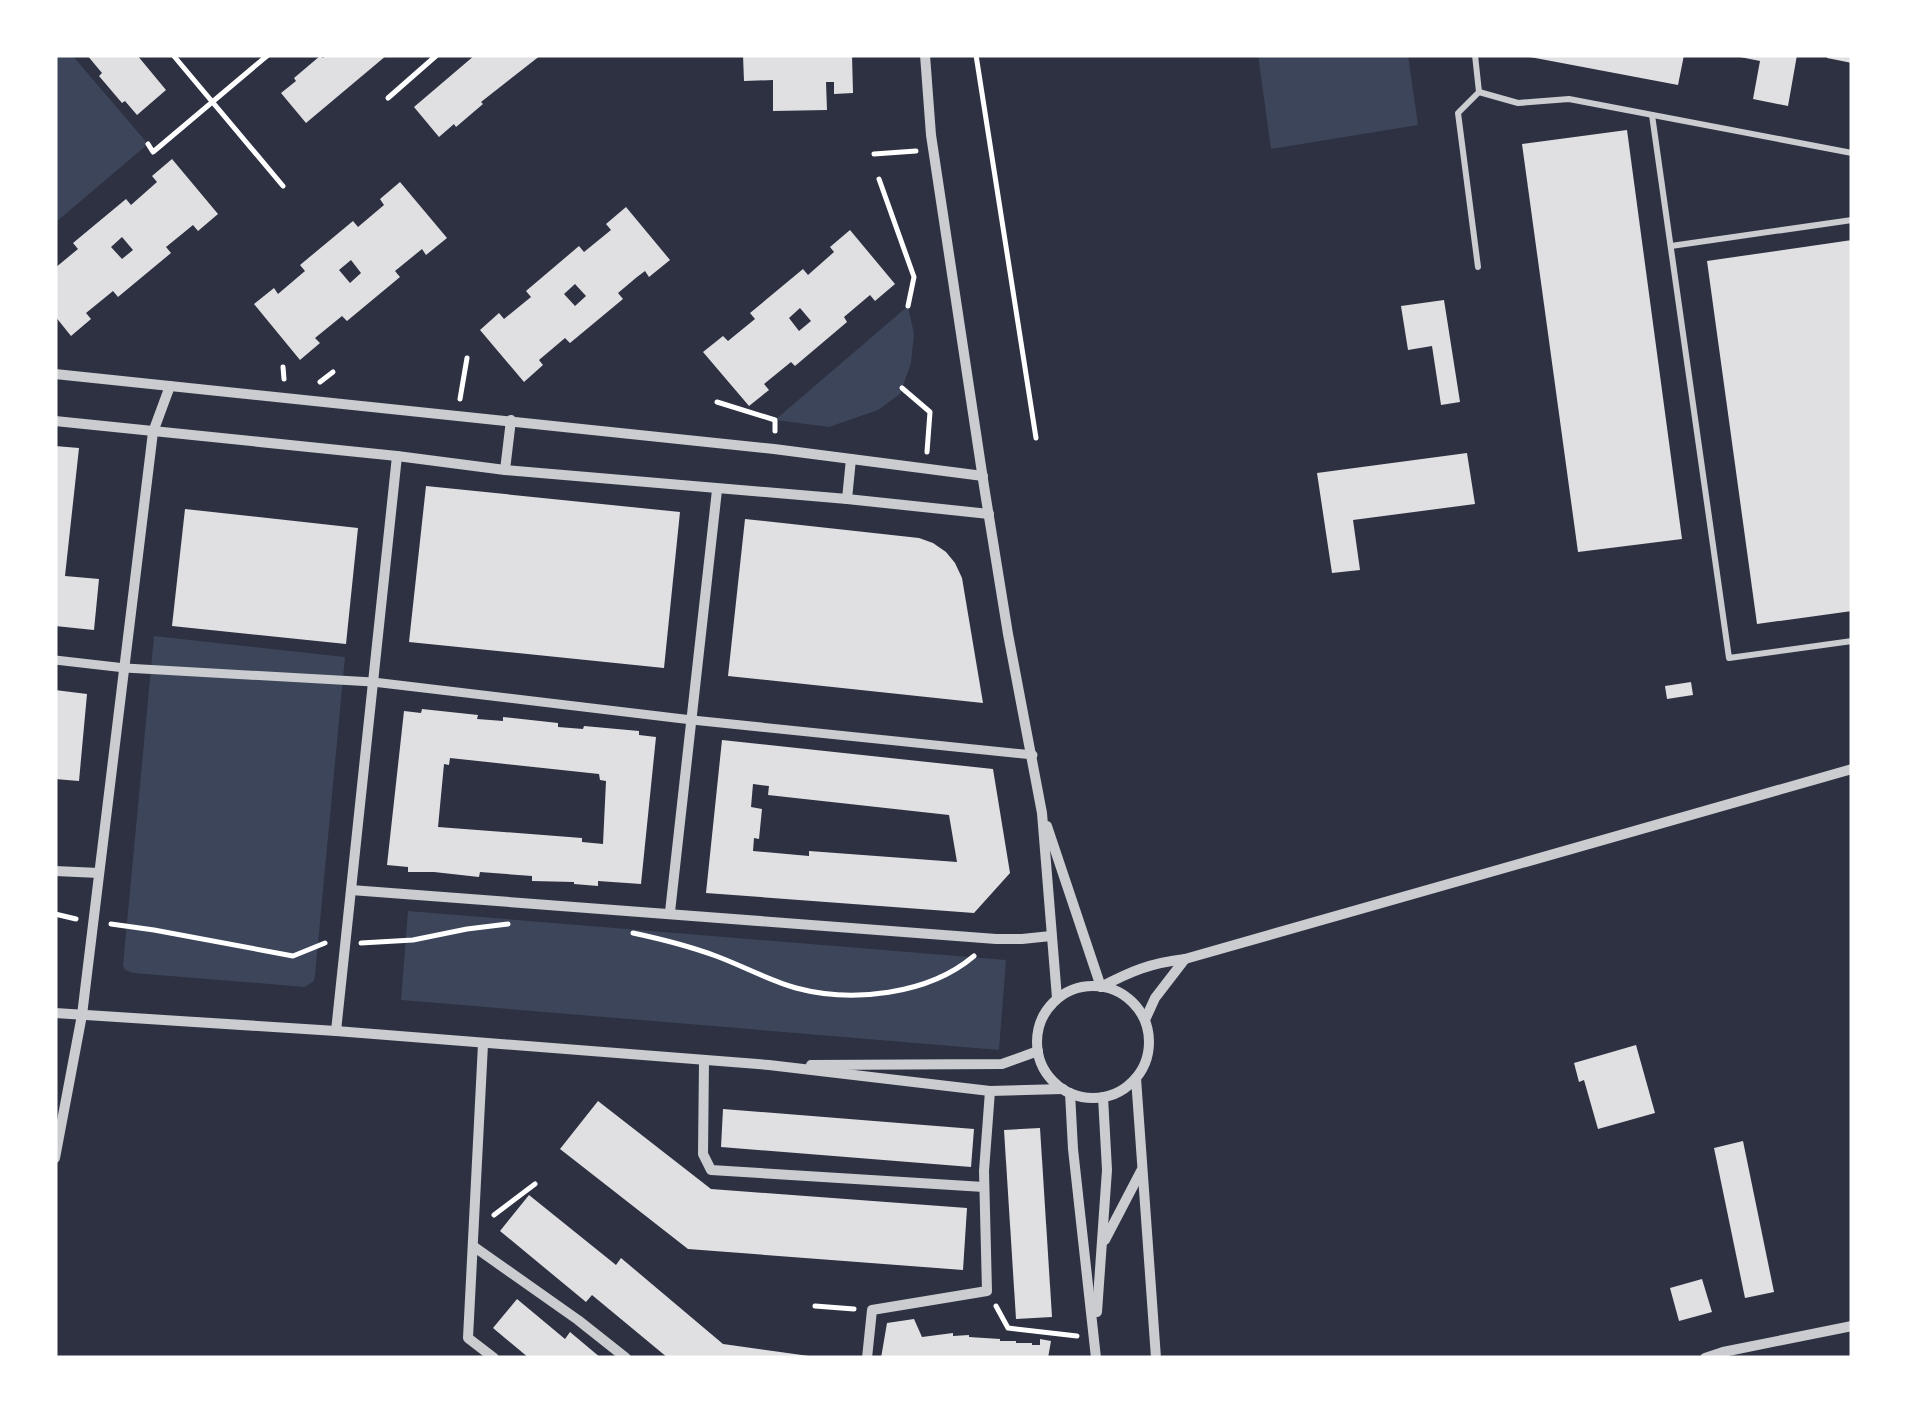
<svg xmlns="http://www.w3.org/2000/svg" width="1907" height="1413" font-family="Literata,serif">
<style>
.green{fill:#3c4559}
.building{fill:#e0e0e3;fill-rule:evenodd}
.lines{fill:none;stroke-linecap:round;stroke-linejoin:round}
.path{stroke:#fff;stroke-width:5}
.service{stroke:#caccd0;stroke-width:6}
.pedestrian{stroke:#caccd0;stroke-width:9}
.minor{stroke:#caccd0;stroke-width:10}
</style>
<rect width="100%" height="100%" fill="#2d3142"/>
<!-- green -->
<g class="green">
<path d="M55 55H72L148 144 56 222Z"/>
<path d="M1258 55H1408L1418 125 1271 149Z"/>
<path d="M908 306 914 334 911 363 900 394 878 410 829 427 775 420Z"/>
<path d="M154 636 345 657 315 975 314 981 305 987 133 973 125 970 123 965Z"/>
<path d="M408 911 1006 960 999 1050 401 1000Z"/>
</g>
<!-- building -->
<g class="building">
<path d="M87 55H137L166 90 137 115 125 101 122 103 99 76 102 73Z"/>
<path d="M326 55H387L306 123 281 93 296 81 294 78 320 56 323 58Z"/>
<path d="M475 55H541L481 102 483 104 456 127 454 124 439 137 414 107Z"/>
<path d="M743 55H852L853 93 834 94V82H826L827 110 773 111V80L744 81Z"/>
<path d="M1530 55H1684L1678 85 1530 57Z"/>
<path d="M1740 55H1797L1788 106 1753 99 1760 61 1740 57Z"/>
<path d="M1827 55H1852V63L1827 58Z"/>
<path d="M1627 130 1682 539 1578 552 1522 144Z"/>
<path d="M172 159 218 214 198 231 193 225 182 234 166 247 171 253 118 297 113 291 102 300 86 313 91 319 71 336 55 316V268L78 249 73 243 126 199 131 205 157 182 152 176ZM122 237 133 250 122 259 111 247Z"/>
<path d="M400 182 447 238 426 255 422 249 395 271 400 277 347 321 342 316 315 338 320 343 300 360 254 304 274 288 278 294 305 271 300 265 353 221 358 227 384 205 380 199ZM351 260 361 273 350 283 339 270Z"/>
<path d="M626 207 670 260 649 277 645 271 637 277 618 293 623 299 570 343 565 338 539 360 543 365 524 382 480 330 499 313 504 319 531 297 526 291 579 246 584 252 611 230 606 224ZM575 284 586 296 575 306 564 294Z"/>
<path d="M850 230 895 284 875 301 870 295 844 317 847 322 795 366 791 362 764 384 769 390 749 406 703 352 723 336 728 341 755 319 750 313 803 269 808 275 834 252 830 247ZM800 308 811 321 799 331 789 318Z"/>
<path d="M1852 240V611L1757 624 1707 261Z"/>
<path d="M1444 300 1460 402 1441 405 1432 346 1408 350 1401 306Z"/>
<path d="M55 446 79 448 65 576 99 579 94 630 55 626Z"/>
<path d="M1467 453 1475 504 1353 520 1360 570 1332 573 1317 473Z"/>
<path d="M426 486 680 512 664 668 409 642Z"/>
<path d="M185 509 358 528 346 644 172 626Z"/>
<path d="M745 519 919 538 933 543 946 552 955 563 962 578 983 703 728 676Z"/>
<path d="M1691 682 1693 695 1667 699 1665 686Z"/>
<path d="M55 690 87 694 79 781 55 779Z"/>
<path d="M422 709 478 715 477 719 503 721V717L558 723V727L583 729 584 726 639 731V735L656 737 641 884 598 881V886L574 884V882L532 881V876L480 872 479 877 434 872H408V867L387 865 404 711 421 713ZM450 758 599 774 600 780 606 781 603 844 582 842V838L438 827 444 764 449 765Z"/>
<path d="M722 740 993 769 1010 873 974 913 706 893ZM753 784 769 786 768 795 949 815 957 862 809 851V856L753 851 754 838 759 839 762 809 751 807Z"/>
<path d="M1636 1045 1655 1113 1598 1129 1584 1080 1579 1082 1574 1063Z"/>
<path d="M598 1101 711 1189 967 1208 963 1270 688 1249 560 1149Z"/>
<path d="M723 1109 974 1129 971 1167 721 1147Z"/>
<path d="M1040 1128 1052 1317 1016 1319 1004 1130Z"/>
<path d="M1743 1141 1774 1292 1745 1298 1714 1148Z"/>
<path d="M529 1195 616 1265 621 1258 723 1344 809 1356V1358H668L592 1295 586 1302 500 1231Z"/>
<path d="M1702 1279 1712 1312 1679 1321 1670 1288Z"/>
<path d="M517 1299 565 1339 570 1332 601 1358H529L493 1328Z"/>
<path d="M914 1319 922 1337 953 1333V1336L969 1335V1337L1000 1339V1341H1016V1343H1032V1345H1040V1339L1051 1341 1048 1358H881L887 1323Z"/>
</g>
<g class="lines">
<!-- path -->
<g class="path">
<path d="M173 55 283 186"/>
<path d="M976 55 1036 438"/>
<path d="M388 98 437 55"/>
<path d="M148 144 153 152 268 55"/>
<path d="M874 154 916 151"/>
<path d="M879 179 914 277 908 306"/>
<path d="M283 367 284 379"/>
<path d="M320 382 333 372"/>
<path d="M902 388 930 412 927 452"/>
<path d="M460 399 467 358"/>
<path d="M717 402 775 420V431"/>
<path d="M55 914 76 919"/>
<path d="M111 924 154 930 293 956 325 943"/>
<path d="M633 933C661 939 689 946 716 956 743 966 768 980 796 988 852 1003 928 995 974 956"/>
<path d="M361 943 413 940 467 929 508 924"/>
<path d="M494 1215 535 1184"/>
<path d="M815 1306 854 1309"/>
<path d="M996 1306 1008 1328 1077 1336"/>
</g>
<!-- service -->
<g class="service">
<path d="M1475 55 1479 92 1458 113 1478 267"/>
<path d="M1479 92 1518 103 1569 99 1852 153"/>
<path d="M1652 115 1729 658 1852 641"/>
<path d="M1671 246 1852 220"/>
</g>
<!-- pedestrian -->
<path class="pedestrian" d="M55 660 125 668 373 682 692 720 1033 755"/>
<!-- minor -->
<g class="minor">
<path d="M925 55 931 135 984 486 1008 634 1042 813 1057 998"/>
<path d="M55 374 774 449 983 476"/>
<path d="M55 421 397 456 505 470 847 499 989 514"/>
<path d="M505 470 511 420"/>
<path d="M847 499 851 459"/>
<path d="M1047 826 1101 987"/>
<path d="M55 871 99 873"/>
<path d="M351 890 996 939H1022L1051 936"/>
<path d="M670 912 717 490"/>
<circle cx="1093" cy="1042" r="56"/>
<path d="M1101 987C1131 971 1151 963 1185 959L1852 769"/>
<path d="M55 1013 336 1031 769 1065 990 1091 1063 1089"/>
<path d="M1145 1020 1155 998 1185 959"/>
<path d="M336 1031 397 456"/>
<path d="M483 1044 468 1338 494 1358"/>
<path d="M704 1061 703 1154 711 1170 984 1187"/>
<path d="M811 1065 1002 1064 1038 1051"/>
<path d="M1136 1078 1156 1358"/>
<path d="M1070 1093 1073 1149 1096 1358"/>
<path d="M55 1158 82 1015 153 432 170 386"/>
<path d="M1105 1240 1141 1171"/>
<path d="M473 1246 578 1320 626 1358"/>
<path d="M1097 1312 1107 1170 1103 1097"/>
<path d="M867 1358 872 1310 987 1291 984 1171 990 1091"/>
<path d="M1705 1358 1723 1352 1852 1326"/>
</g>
</g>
<!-- border -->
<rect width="1907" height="1413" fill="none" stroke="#ffffff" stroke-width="115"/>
</svg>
